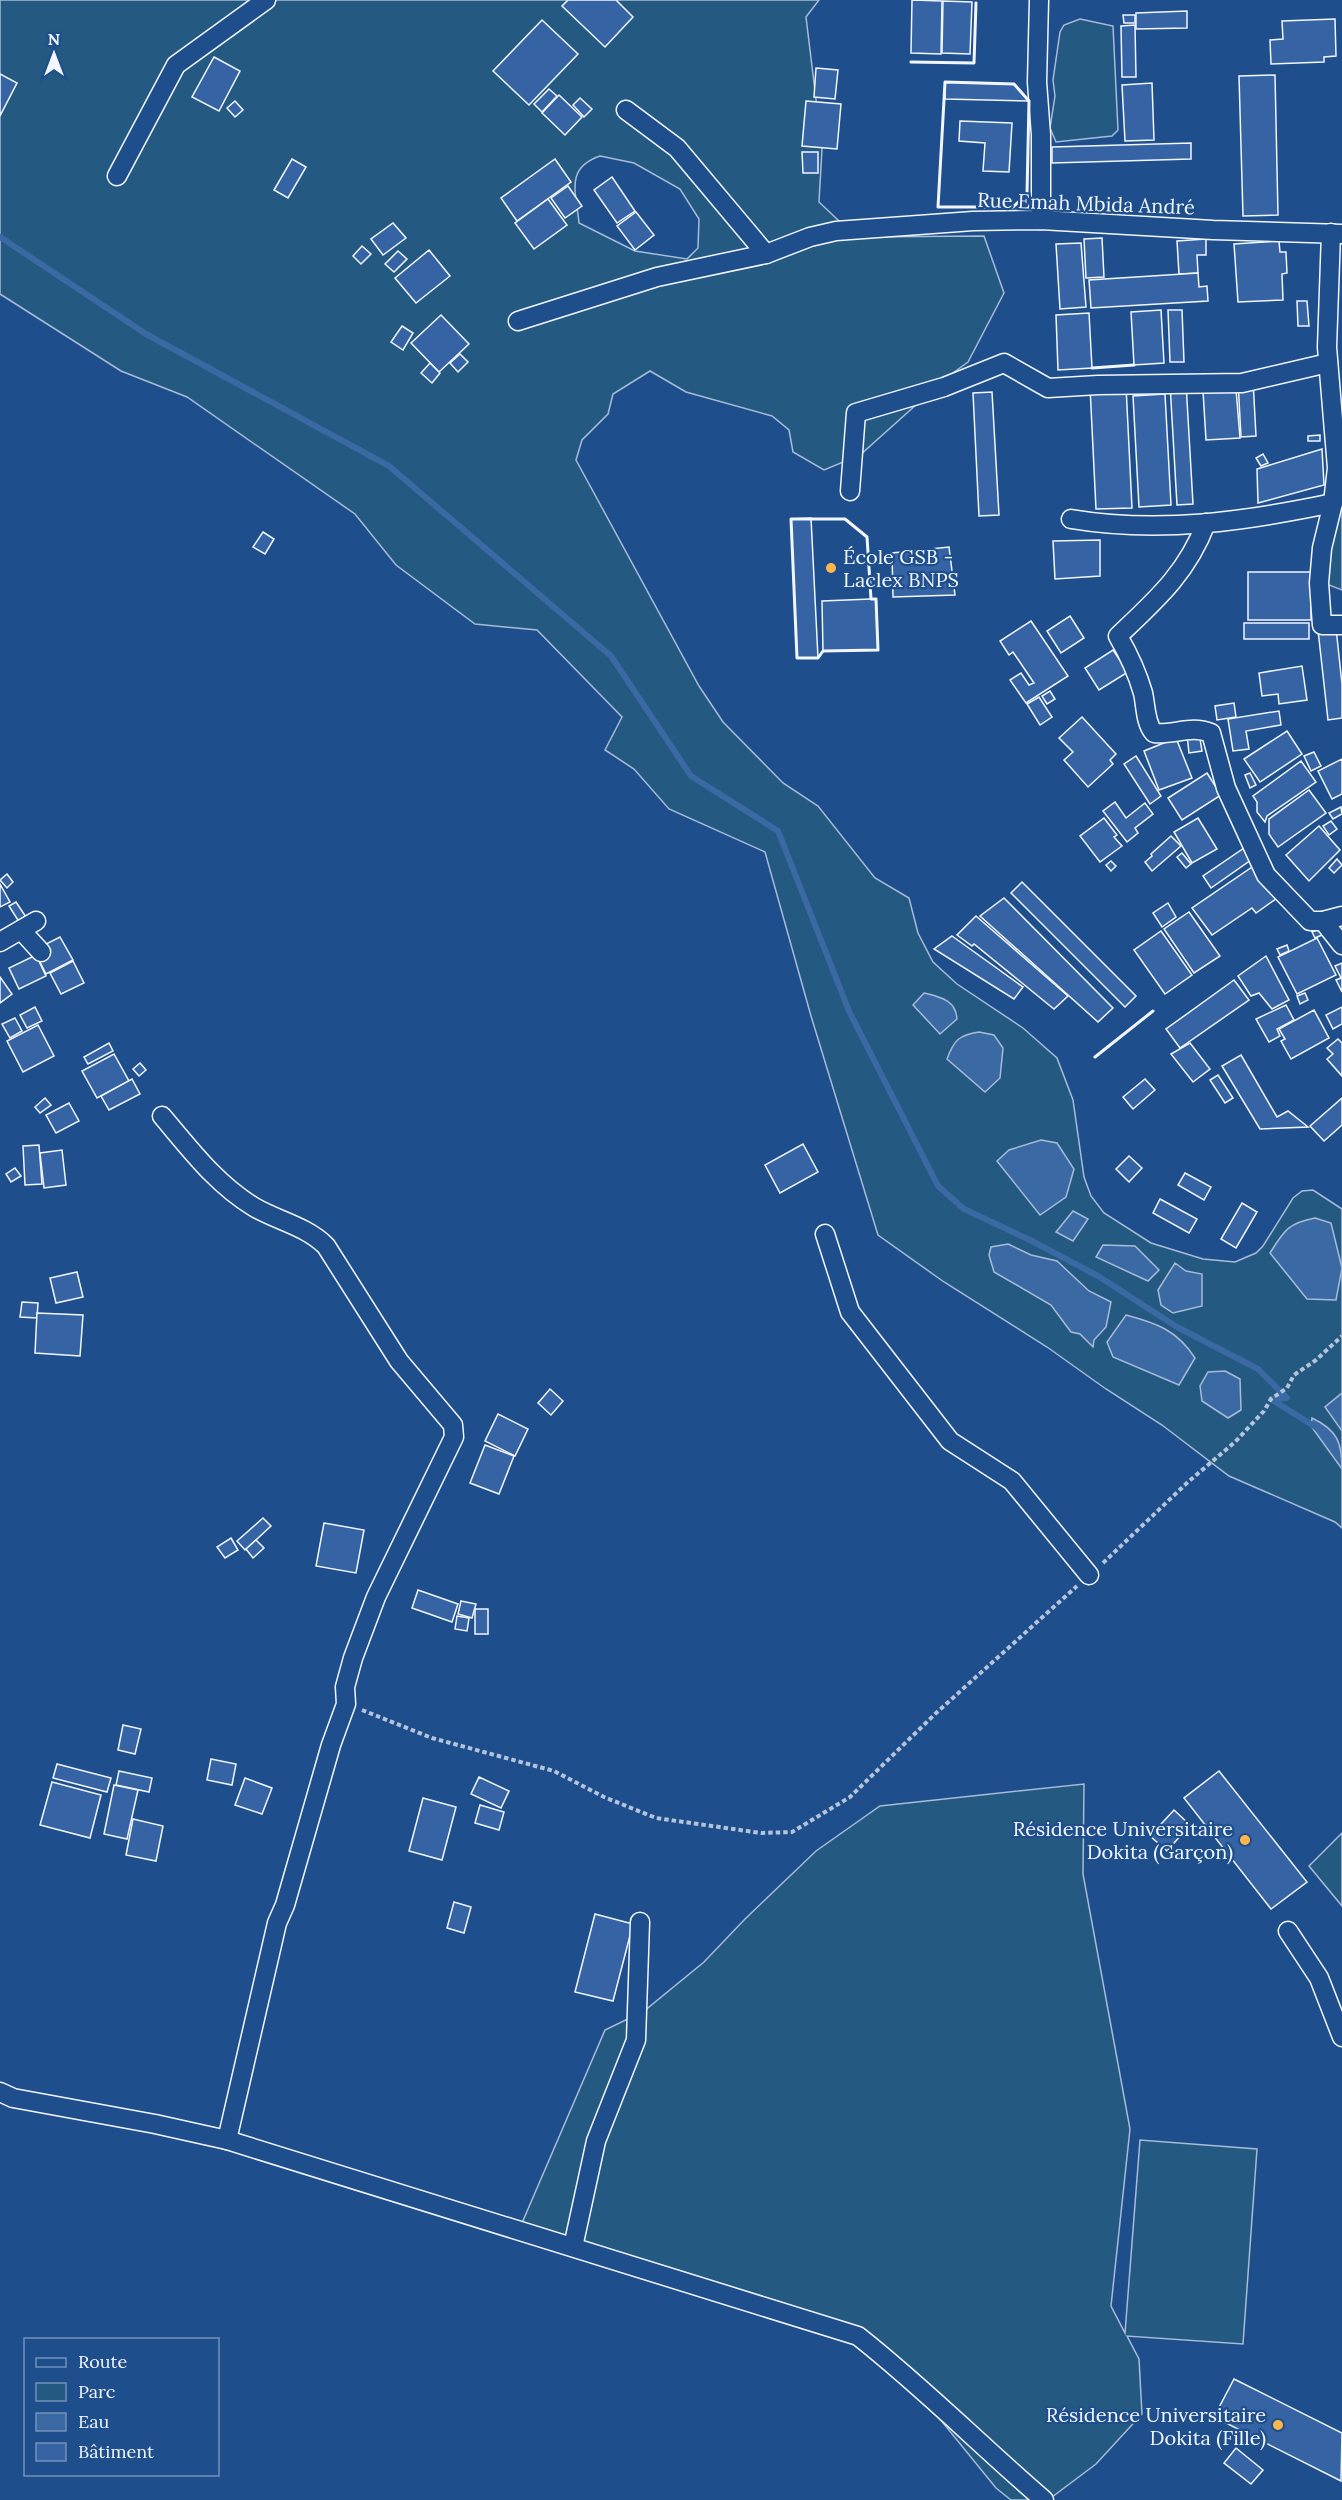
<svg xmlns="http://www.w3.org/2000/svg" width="1342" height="2500" font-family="Lora,serif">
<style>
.green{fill:#245a82;stroke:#a8bbd7;stroke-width:1.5;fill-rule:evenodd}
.water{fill:#3b69a3;stroke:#a8bbd7;stroke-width:1.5}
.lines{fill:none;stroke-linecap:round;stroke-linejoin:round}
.stream{stroke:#3b69a3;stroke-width:6}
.building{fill:#3563a3;stroke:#f2f6ff;stroke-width:1.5}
.street-casing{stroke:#f2f6ff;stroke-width:21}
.path{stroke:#b3c4dc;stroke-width:4;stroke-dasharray:4.5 3;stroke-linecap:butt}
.street{stroke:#1f4e8c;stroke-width:18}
.wall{stroke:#f2f6ff;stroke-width:3}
.poi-dot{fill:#ffb74d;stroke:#1f4e8c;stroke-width:2}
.labels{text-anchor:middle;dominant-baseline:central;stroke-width:4.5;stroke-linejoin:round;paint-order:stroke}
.street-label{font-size:20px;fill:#f2f6ff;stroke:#1f4e8c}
.poi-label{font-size:20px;fill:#f2f6ff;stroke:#1f4e8c;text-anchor:end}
</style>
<rect width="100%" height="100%" fill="#1f4e8c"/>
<!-- green -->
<g class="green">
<path d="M0 0H819L806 17 822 149 819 202 856 237 984 236 1004 293 968 362 946 378 860 455 824 470 793 452 789 430 772 416 686 392 650 371 613 394 608 414 582 440 576 460 699 686 723 722 783 783 818 806 875 878 909 898 918 933 933 962 957 984 1023 1028 1057 1058 1073 1100 1084 1177 1091 1196 1104 1213 1151 1243 1203 1259 1235 1262 1256 1253 1263 1246 1293 1198 1302 1191 1313 1190 1342 1209V1528L1335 1522 1229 1476 1162 1425 1106 1389 1047 1347 944 1282 878 1235 811 1016 765 852 669 809 634 769 605 750 622 717 537 630 475 624 396 565 355 514 187 397 121 371 0 294ZM600 156 634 163 680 189 699 219 698 248 687 259 635 251 579 223C576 192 565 168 600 156Z"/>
<path d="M1080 19 1113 26 1118 130 1112 136 1056 142 1050 128 1055 96 1053 80 1060 32 1064 25Z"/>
<path d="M1342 472V590L1329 585 1325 579Z"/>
<path d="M1084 1784 1083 1874 1130 2129 1111 2306 1125 2333 1140 2140 1257 2149 1243 2344 1127 2336 1139 2359 1142 2414 1096 2464 1048 2500H1011L996 2488 909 2381 860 2337 781 2302 519 2230 605 2030 644 2011 704 1962 745 1919 816 1851 880 1806Z"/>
<path d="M1342 1833V1906L1309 1866Z"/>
</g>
<!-- water -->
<g class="water">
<path d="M924 993C940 997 956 1000 957 1019L940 1034 913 1005Z"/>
<path d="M979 1032 994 1035 1003 1048 1000 1078 985 1092 947 1059C954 1040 959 1035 979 1032Z"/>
<path d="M1041 1140 1057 1143 1074 1169 1066 1197 1040 1215 997 1161 1009 1150Z"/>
<path d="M1073 1211 1088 1219 1073 1241 1056 1232Z"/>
<path d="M1315 1218 1331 1223 1342 1268 1336 1300 1307 1299 1270 1253C1284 1231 1288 1223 1315 1218Z"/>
<path d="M1008 1244 1031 1255 1057 1261 1089 1291 1111 1302 1106 1327 1094 1340 1093 1347 1080 1334 1071 1332 1051 1305 994 1272 989 1255 991 1247Z"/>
<path d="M1103 1245 1135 1246 1159 1270 1148 1281 1096 1257Z"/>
<path d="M1175 1263 1186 1271 1202 1274V1306L1173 1313 1161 1305 1158 1290Z"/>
<path d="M1126 1315C1156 1323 1177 1330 1195 1358L1179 1385 1113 1357 1107 1342Z"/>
<path d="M1225 1371 1240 1379 1241 1410 1228 1418 1202 1401 1200 1386 1208 1372Z"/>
<path d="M1342 1393V1431L1325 1407Z"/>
<path d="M1312 1418C1337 1430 1342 1442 1342 1469L1311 1426Z"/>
</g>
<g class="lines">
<!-- stream -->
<path class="stream" d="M0 237 146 334 389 466 611 656 691 776 778 831 849 1011 938 1186 964 1209 1032 1241 1098 1276 1177 1327 1258 1369 1287 1398 1271 1399 1317 1428"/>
</g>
<!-- building -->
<g class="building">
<path d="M568 0H616L633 17 605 47 562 6Z"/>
<path d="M912 0 942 1 941 54 911 53Z"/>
<path d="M943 1 972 2 970 54 942 53Z"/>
<path d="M1187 11V28L1136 29V13Z"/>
<path d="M1123 15H1135V23H1124Z"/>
<path d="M1335 19 1336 56 1324 57V62L1271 64 1270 40 1283 39 1282 21Z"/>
<path d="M542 20 578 54 529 105 493 71Z"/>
<path d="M1135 25 1136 77H1122L1121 26Z"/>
<path d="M214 57 240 71 219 111 192 97Z"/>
<path d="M816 68 838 70 835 99 814 97Z"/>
<path d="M0 74 17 83 0 116Z"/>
<path d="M1275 75 1278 215 1243 216 1239 76Z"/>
<path d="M945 82 1014 84 1029 101 945 99Z"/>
<path d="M1152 83 1154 140 1125 141 1122 85Z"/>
<path d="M549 89 557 96 542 112 534 104Z"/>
<path d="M559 95 582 117 565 135 542 113Z"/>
<path d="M580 98 592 109 584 117 573 105Z"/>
<path d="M235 101 243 110 235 117 227 108Z"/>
<path d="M806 101 841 104 837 149 802 146Z"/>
<path d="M960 121 1012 123 1009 172 983 171 985 143 959 141Z"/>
<path d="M1191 143V159L1052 163V147Z"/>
<path d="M802 152H818V173H803Z"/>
<path d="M292 159 306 167 288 198 274 190Z"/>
<path d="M555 159 571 182 517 221 501 198Z"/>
<path d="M612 177 635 211 617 223 594 190Z"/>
<path d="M568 186 582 206 565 218 551 198Z"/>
<path d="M548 199 567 225 534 249 515 223Z"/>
<path d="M636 212 654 235 635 250 617 226Z"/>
<path d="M393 223 406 238 383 255 371 239Z"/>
<path d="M1102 238 1104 277 1086 278 1084 239Z"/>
<path d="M1206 239V255H1197L1198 273 1179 274 1177 241Z"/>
<path d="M1279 241 1280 252H1286L1287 273 1282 274 1283 300 1238 302 1234 244Z"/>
<path d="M1081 243 1086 307 1060 309 1056 244Z"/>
<path d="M362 246 371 254 361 264 353 256Z"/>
<path d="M429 250 450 276 416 303 395 278Z"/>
<path d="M398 251 407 259 394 272 385 264Z"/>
<path d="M1198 273 1199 287 1207 286 1208 301 1091 308 1089 280Z"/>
<path d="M1297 301H1307L1309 326H1298Z"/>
<path d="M1161 310 1164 363 1134 365 1131 312Z"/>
<path d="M1168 310H1182L1184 362H1170Z"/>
<path d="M1089 313 1092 368 1058 370 1056 315Z"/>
<path d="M441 315 469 344 439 372 411 343Z"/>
<path d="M402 326 413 333 403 350 391 342Z"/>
<path d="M460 354 468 362 458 372 450 363Z"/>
<path d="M430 363 440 373 432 383 421 373Z"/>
<path d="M1253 380 1256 436 1241 437 1238 381Z"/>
<path d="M1186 383 1193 504 1177 505 1170 384Z"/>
<path d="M1126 386 1132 508 1096 509 1090 387Z"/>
<path d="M1236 389 1240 438 1206 440 1203 391Z"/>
<path d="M992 392 999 515 979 516 973 393Z"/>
<path d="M1165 394 1171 505 1139 507 1133 396Z"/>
<path d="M1320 435V441H1308V436Z"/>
<path d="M1322 449 1324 485 1258 503 1257 469Z"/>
<path d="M1263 454 1268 463 1261 466 1256 458Z"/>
<path d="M811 518 818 658H797L791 519Z"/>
<path d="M263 532 274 539 265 554 253 547Z"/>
<path d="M1100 540V576L1055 579 1053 541Z"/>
<path d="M949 547 955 595 893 597 892 553Z"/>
<rect x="1248" y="572" width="63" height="48"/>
<path d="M871 599H876L878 650 823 651 822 601Z"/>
<path d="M1070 616 1084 638 1061 653 1047 631Z"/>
<path d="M1031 621 1068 676 1026 703 1010 680 1021 673 1029 685 1034 683 1013 652 1009 655 1000 641Z"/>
<rect x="1244" y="623" width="65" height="16"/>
<path d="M1336 628 1342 684V718L1328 720 1318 630Z"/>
<path d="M1113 650 1128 672 1099 690 1085 668Z"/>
<path d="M1302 666 1307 700 1279 704 1278 694 1262 696 1259 673Z"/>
<path d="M1050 691 1055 699 1047 704 1042 696Z"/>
<path d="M1039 697 1052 717 1040 725 1027 704Z"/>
<path d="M1234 703 1236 717 1217 720 1215 706Z"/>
<path d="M1279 711 1281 725 1246 731 1249 749 1233 751 1228 719Z"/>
<path d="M1082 717 1116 754 1110 760 1113 764 1088 787 1064 760 1073 752 1059 738Z"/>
<path d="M1287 731 1302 754 1260 782 1244 759Z"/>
<path d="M1199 733 1202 751 1189 753 1187 735Z"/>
<path d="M1176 738 1192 778 1159 790 1144 751Z"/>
<path d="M1314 752 1321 766 1311 771 1304 756Z"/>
<path d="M1136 756 1161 796 1150 804 1124 764Z"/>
<path d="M1342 759V794L1332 799 1318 771Z"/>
<path d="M1301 761 1316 782 1267 816 1265 822 1257 812V802L1253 796Z"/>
<path d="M1207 773 1221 795 1182 820 1168 798Z"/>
<path d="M1250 773 1256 785 1250 788 1245 775Z"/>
<path d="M1309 790 1326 813 1278 847 1269 834V819Z"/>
<path d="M1115 802 1126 818 1145 803 1153 814 1135 828 1138 833 1127 842 1103 811Z"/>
<path d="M1341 807 1342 814 1333 819 1329 813Z"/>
<path d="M1104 818 1117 835 1114 837 1122 846 1100 862 1080 836Z"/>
<path d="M1198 818 1217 849 1192 863 1174 832Z"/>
<path d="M1331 821 1337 829 1329 835 1323 826Z"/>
<path d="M1319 826 1340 850 1309 881 1286 855Z"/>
<path d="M1171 836 1181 846 1152 871 1145 862 1152 856 1151 854Z"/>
<path d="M1250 844 1258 855 1211 888 1203 876Z"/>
<path d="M1182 853 1191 864 1186 868 1177 857Z"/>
<path d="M1337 859 1342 865 1334 873 1329 868Z"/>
<path d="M1111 861 1116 866 1111 871 1106 865Z"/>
<path d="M1258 863 1280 896 1256 913 1252 908 1212 935 1192 908Z"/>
<path d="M7 874 13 882 7 888 0 880Z"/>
<path d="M1022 882 1136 996 1125 1007 1011 893Z"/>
<path d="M0 884 10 902 0 907Z"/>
<path d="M1004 898 1113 1008 1098 1022 980 916Z"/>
<path d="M16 902 28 920 21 925 9 906Z"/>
<path d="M1168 903 1176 917 1162 927 1153 913Z"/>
<path d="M1189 912 1220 956 1194 973 1164 929Z"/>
<path d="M976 916 1068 996 1054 1009 974 944 972 946 957 935Z"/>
<path d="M1319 929 1322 935 1315 938 1312 932Z"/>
<path d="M1161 931 1192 975 1165 994 1134 950Z"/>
<path d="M952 936 1023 987 1014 999 934 949Z"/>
<path d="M60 937 73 960 46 974 34 950Z"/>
<path d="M1317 938 1336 975 1297 994 1278 957Z"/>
<path d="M1287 945 1289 951 1280 955 1277 949Z"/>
<path d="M36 955 46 976 19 989 9 968Z"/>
<path d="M1266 956 1289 1000 1272 1009 1259 993 1251 996 1238 976Z"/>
<path d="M73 961 84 983 61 994 50 973Z"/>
<path d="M1342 963V992L1336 980 1341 978 1335 966Z"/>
<path d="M0 977 12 994 0 1003Z"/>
<path d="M1234 980 1249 1000 1180 1048 1166 1029Z"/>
<path d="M1305 993 1308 1000 1300 1004 1297 996Z"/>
<path d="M1286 1005 1294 1020 1277 1029 1280 1036 1269 1042 1256 1019Z"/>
<path d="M35 1007 42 1021 27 1028 20 1015Z"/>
<path d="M1342 1007V1024L1333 1029 1326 1015Z"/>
<path d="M1314 1010 1329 1038 1291 1059 1281 1041 1285 1039 1279 1029Z"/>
<path d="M15 1018 22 1031 10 1038 2 1024Z"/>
<path d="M38 1025 54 1056 23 1072 7 1041Z"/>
<path d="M1338 1039 1342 1043V1076L1327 1059 1333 1054 1327 1048Z"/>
<path d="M109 1043 113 1051 88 1064 84 1057Z"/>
<path d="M1190 1043 1210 1069 1193 1082 1171 1054Z"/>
<path d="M114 1054 129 1081 97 1098 82 1071Z"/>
<path d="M1241 1055 1277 1117 1288 1111 1308 1127 1260 1129 1222 1066Z"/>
<path d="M140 1063 146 1070 139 1076 133 1069Z"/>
<path d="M1218 1075 1233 1098 1225 1103 1210 1080Z"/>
<path d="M132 1079 140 1094 109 1110 101 1096Z"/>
<path d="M1145 1079 1155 1090 1133 1109 1123 1097Z"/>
<path d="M45 1098 51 1105 40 1113 35 1107Z"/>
<path d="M1342 1098V1125L1324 1141 1310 1126Z"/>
<path d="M69 1103 79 1121 56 1133 46 1115Z"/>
<path d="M803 1144 818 1172 780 1193 765 1165Z"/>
<path d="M39 1145 42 1184 25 1185 23 1146Z"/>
<path d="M62 1150 66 1185 44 1188 40 1153Z"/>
<path d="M1129 1156 1142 1168 1129 1182 1116 1169Z"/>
<path d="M15 1168 21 1176 11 1182 6 1174Z"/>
<path d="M1185 1173 1211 1187 1204 1200 1178 1185Z"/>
<path d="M1160 1199 1197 1219 1189 1233 1153 1213Z"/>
<path d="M1242 1203 1257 1212 1236 1248 1221 1239Z"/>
<path d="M77 1272 83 1297 56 1303 50 1278Z"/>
<path d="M22 1302 38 1303 37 1318 20 1317Z"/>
<path d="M37 1313 83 1315 80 1356 35 1353Z"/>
<path d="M550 1389 563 1401 551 1415 538 1403Z"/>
<path d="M498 1414 528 1429 515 1456 485 1441Z"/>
<path d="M485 1445 514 1456 499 1494 470 1483Z"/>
<path d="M263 1518 271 1526 245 1550 237 1541Z"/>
<path d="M324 1523 364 1530 356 1573 316 1566Z"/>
<path d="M231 1538 238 1550 225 1558 217 1547Z"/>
<path d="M256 1540 264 1548 253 1558 246 1549Z"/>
<path d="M418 1590 458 1604 452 1622 412 1608Z"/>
<path d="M461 1601 476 1604 472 1618 458 1614Z"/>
<rect x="475" y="1609" width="13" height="25"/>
<path d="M457 1616 469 1618 467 1631 455 1629Z"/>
<path d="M123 1725 141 1729 135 1754 118 1750Z"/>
<path d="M211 1759 236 1764 232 1785 207 1780Z"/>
<path d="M57 1764 111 1778 107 1792 53 1778Z"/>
<path d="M119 1771 152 1778 149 1792 116 1785Z"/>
<path d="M1219 1771 1307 1882 1271 1909 1184 1798Z"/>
<path d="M479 1777 509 1791 501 1808 471 1794Z"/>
<path d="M245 1778 272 1788 262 1814 235 1805Z"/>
<path d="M52 1782 101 1795 90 1838 40 1825Z"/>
<path d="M114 1785 138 1790 127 1839 104 1834Z"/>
<path d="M423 1798 456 1807 442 1860 409 1851Z"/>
<path d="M480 1805 504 1812 499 1830 475 1823Z"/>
<path d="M1174 1810 1190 1825 1167 1851 1150 1836Z"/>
<path d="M133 1819 163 1826 156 1861 126 1855Z"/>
<path d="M454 1902 471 1907 464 1933 447 1928Z"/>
<path d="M595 1914 633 1924 613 2001 575 1992Z"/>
<path d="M1234 2379 1342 2433 1341 2481 1214 2417Z"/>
<path d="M1236 2448 1263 2470 1251 2484 1224 2463Z"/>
</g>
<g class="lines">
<!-- street casing -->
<g class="street-casing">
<g id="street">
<path d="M1039 0 1037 82 1041 135V220"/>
<path d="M626 110 677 148 766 254"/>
<path d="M117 176 176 65 266 0"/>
<path d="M1331 233 1327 347 1337 468 1333 503 1322 548 1319 583 1322 625H1342"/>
<path d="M518 321 657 277 766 254 810 237 836 231 973 221 1041 220 1213 230 1342 234"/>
<path d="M850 491 856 413 944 387 1004 363 1048 388 1098 385 1242 383 1328 363"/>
<path d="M1071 519C1160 534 1247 521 1333 503"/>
<path d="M1206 523C1187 573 1156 600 1118 636 1129 655 1137 672 1143 693 1146 706 1145 723 1154 733 1174 735 1191 725 1211 733L1226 788 1266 875 1310 921H1323L1342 916"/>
<path d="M1323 921 1342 945"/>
<path d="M21 930 41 952"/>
<path d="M0 942 36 921"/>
<path d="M162 1116C190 1149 216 1184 254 1207 278 1221 306 1226 326 1246L399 1361 453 1425 454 1437 376 1597 353 1658 345 1687 346 1704 331 1745 285 1905 277 1923 227 2140"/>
<path d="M825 1234 850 1312 950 1441 1012 1481 1089 1575"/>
<path d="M1288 1931 1319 1978 1342 2037"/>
<path d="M0 2092 13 2098 155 2124 227 2140 858 2336C923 2387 981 2446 1044 2500"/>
<path d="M573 2247 596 2141 636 2040 640 1922"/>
</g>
</g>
<!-- path -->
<g class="path">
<path d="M1103 1563 1188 1482 1235 1442 1264 1411 1271 1399 1287 1388 1294 1375 1316 1360 1342 1336"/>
<path d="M362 1710 432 1738 554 1771 604 1797 656 1818 761 1833 792 1832 850 1797 935 1714 1077 1586"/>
</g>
<!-- street -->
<use href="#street" class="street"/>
<!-- wall -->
<g class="wall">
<path d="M911 62 974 63 976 3"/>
<path d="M945 82 1014 84 1029 101 1027 194 1013 207H938Z"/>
<path d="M1092 368 1134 365"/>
<path d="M791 519H845L867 537 871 599H876L878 650 823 651 818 658H797Z"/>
<path d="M1095 1057 1153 1011"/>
</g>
</g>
<!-- markers -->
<g class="poi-dot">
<circle cx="831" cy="568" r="6"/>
<circle cx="1245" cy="1840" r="6"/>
<circle cx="1278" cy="2425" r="6"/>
</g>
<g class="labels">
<!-- street labels -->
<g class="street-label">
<text transform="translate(1086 203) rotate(2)">Rue Emah Mbida André</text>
</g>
<!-- poi labels -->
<g class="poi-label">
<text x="843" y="556" text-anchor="start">École GSB -<tspan x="843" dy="23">Laclex BNPS</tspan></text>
<text x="1233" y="1828">Résidence Universitaire<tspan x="1233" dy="23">Dokita (Garçon)</tspan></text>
<text x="1266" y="2414">Résidence Universitaire<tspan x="1266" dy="23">Dokita (Fille)</tspan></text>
</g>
</g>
<!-- legend -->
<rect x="24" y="2338" width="195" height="138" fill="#1f4e8c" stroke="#7391ba" stroke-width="1.5"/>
<rect x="36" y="2358" width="30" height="9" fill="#1f4e8c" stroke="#7391ba" stroke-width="1.5"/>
<text x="78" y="2368" font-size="18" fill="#f2f6ff">Route</text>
<rect x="36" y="2383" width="30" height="18" fill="#245a82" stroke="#7391ba" stroke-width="1.5"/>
<text x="78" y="2398" font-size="18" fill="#f2f6ff">Parc</text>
<rect x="36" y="2413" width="30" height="18" fill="#3b69a3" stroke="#7391ba" stroke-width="1.5"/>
<text x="78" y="2428" font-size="18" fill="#f2f6ff">Eau</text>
<rect x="36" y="2443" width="30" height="18" fill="#3563a3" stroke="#7391ba" stroke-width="1.5"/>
<text x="78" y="2458" font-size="18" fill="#f2f6ff">Bâtiment</text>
<!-- north arrow -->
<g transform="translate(54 54)" stroke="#1f4e8c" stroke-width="4.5" paint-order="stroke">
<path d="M0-4.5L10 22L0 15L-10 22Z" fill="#f2f6ff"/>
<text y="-9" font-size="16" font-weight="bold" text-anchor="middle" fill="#f2f6ff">N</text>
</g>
</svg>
